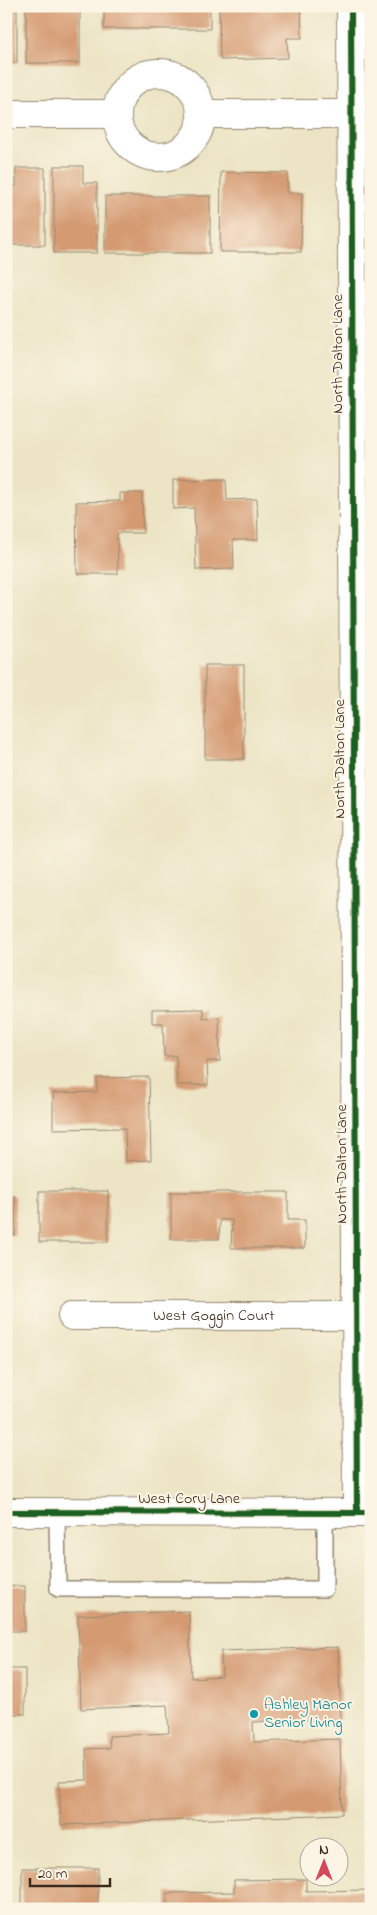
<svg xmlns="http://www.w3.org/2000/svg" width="377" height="1915" font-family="'Indie Flower',sans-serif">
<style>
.building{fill:#d49a71}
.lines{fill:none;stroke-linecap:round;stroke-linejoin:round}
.service-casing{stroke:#948771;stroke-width:18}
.minor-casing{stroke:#948771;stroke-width:30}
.tertiary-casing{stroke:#948771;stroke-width:30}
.service{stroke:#fff;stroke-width:15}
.minor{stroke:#fff;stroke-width:28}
.tertiary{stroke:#fff;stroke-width:28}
.cycleway-casing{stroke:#fcf5e5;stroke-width:9}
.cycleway{stroke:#1b5e20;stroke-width:6}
.culture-dot{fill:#0f9aa8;stroke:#fcf5e5;stroke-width:2}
.labels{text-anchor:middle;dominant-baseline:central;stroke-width:4;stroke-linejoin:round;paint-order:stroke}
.street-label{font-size:16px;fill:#3b2a1e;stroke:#fcf5e5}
.culture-label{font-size:16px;fill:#0d838f;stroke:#fcf5e5;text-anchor:start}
</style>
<rect width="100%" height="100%" fill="#fcf5e5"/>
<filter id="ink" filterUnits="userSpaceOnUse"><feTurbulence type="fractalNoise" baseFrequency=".02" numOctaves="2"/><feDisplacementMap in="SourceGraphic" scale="10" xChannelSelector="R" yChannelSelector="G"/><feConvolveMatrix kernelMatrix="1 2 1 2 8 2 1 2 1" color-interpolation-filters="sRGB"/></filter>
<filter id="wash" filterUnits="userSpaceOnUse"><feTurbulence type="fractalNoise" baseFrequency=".0096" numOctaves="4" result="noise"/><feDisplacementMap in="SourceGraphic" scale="20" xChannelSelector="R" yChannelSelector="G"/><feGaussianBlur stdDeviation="1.12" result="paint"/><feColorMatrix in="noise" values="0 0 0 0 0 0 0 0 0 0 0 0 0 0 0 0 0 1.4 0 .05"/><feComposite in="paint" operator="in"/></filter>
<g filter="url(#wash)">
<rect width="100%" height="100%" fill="#ece4c4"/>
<g id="blocks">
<!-- building -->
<g class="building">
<rect x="6" y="6" width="11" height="57"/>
<rect x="26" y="6" width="54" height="57"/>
<rect x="104" y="6" width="106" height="23"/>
<path d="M219 6H301L302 38H287L288 58 220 60Z"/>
<path d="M54 166H83V183H97V253H54Z"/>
<path d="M16 168H45V245H6V186H16Z"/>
<path d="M221 172 288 173 287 193H302L301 252H220Z"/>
<rect x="105" y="196" width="105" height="57"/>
<path d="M226 479 227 500 257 499 258 540H233L234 569 196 570 194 508 173 509V480Z"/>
<path d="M120 493H142L143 533H117L118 574H77L76 502 120 501Z"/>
<rect x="205" y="665" width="39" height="94"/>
<path d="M203 1009V1018L219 1017 220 1061H207L208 1085H177L176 1056H164L163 1023H152V1010Z"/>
<path d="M149 1077 151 1160 126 1161 125 1128 53 1129V1093L97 1092V1078Z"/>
<rect x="39" y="1191" width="69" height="51"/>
<path d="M171 1192H288V1220H305V1248H231L232 1220H220L219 1239H171Z"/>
<rect x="6" y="1196" width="9" height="39"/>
<rect x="6" y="1410" width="2" height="32"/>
<rect x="6" y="1586" width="19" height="45"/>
<path d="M189 1611 191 1678 222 1676 221 1651 338 1647 341 1719 253 1722 254 1742 340 1739 342 1814 61 1825 59 1781 87 1780 86 1749 110 1748 109 1736 169 1733 167 1705 81 1709 78 1615Z"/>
<rect x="6" y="1669" width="19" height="45"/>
<rect x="22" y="1868" width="76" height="41"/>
<path d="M306 1879V1891L371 1890V1909H167V1893L234 1892V1880Z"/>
</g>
</g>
</g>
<g filter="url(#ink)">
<use href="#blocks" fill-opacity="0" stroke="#948771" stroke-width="1"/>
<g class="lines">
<!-- service casing -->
<g class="service-casing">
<path id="service" d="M57 1512 58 1589H325V1513"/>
</g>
<!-- minor casing -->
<g class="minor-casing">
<g id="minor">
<path d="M351 6 357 1512"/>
<circle cx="159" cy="115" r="42"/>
<path d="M6 114H117"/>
<path d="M201 114H371"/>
<path id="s1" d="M72 1316H356"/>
</g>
</g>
<!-- tertiary casing -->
<g class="tertiary-casing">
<path id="tertiary" d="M6 1512 371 1513"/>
</g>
<!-- service -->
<use href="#service" class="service"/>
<!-- minor -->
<use href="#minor" class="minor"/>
<!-- tertiary -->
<use href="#tertiary" class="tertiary"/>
<!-- cycleway casing -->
<g class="cycleway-casing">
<g id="cycleway">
<path d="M351 6 357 1512"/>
<path d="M6 1512 371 1513"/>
</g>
</g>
<!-- cycleway -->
<use href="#cycleway" class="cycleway"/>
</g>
</g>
<!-- markers -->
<circle class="culture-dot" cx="254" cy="1714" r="5"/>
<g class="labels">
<!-- street labels -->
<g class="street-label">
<text transform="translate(338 354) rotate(-90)">North Dalton Lane</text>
<text transform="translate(340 759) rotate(-90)">North Dalton Lane</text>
<text transform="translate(342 1164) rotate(-90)">North Dalton Lane</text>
<text stroke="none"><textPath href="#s1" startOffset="142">West Goggin Court</textPath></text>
<text x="189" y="1499">West Cory Lane</text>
</g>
<!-- culture labels -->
<g class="culture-label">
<text x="264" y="1705">Ashley Manor<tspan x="264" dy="18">Senior Living</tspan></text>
</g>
</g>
<!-- margin -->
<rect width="377" height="1915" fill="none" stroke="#fcf5e5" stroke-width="25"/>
<!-- north arrow -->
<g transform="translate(324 1862)"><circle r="24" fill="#fcf5e5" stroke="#afa495"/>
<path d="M0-4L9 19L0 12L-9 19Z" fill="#d1495b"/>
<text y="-8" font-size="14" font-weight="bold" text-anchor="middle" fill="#3b2a1e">N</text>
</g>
<!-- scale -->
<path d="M30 1878v8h80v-8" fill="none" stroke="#3b2a1e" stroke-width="2.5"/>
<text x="38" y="1878" font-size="15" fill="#3b2a1e" stroke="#fcf5e5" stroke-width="4" paint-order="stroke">20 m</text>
</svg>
